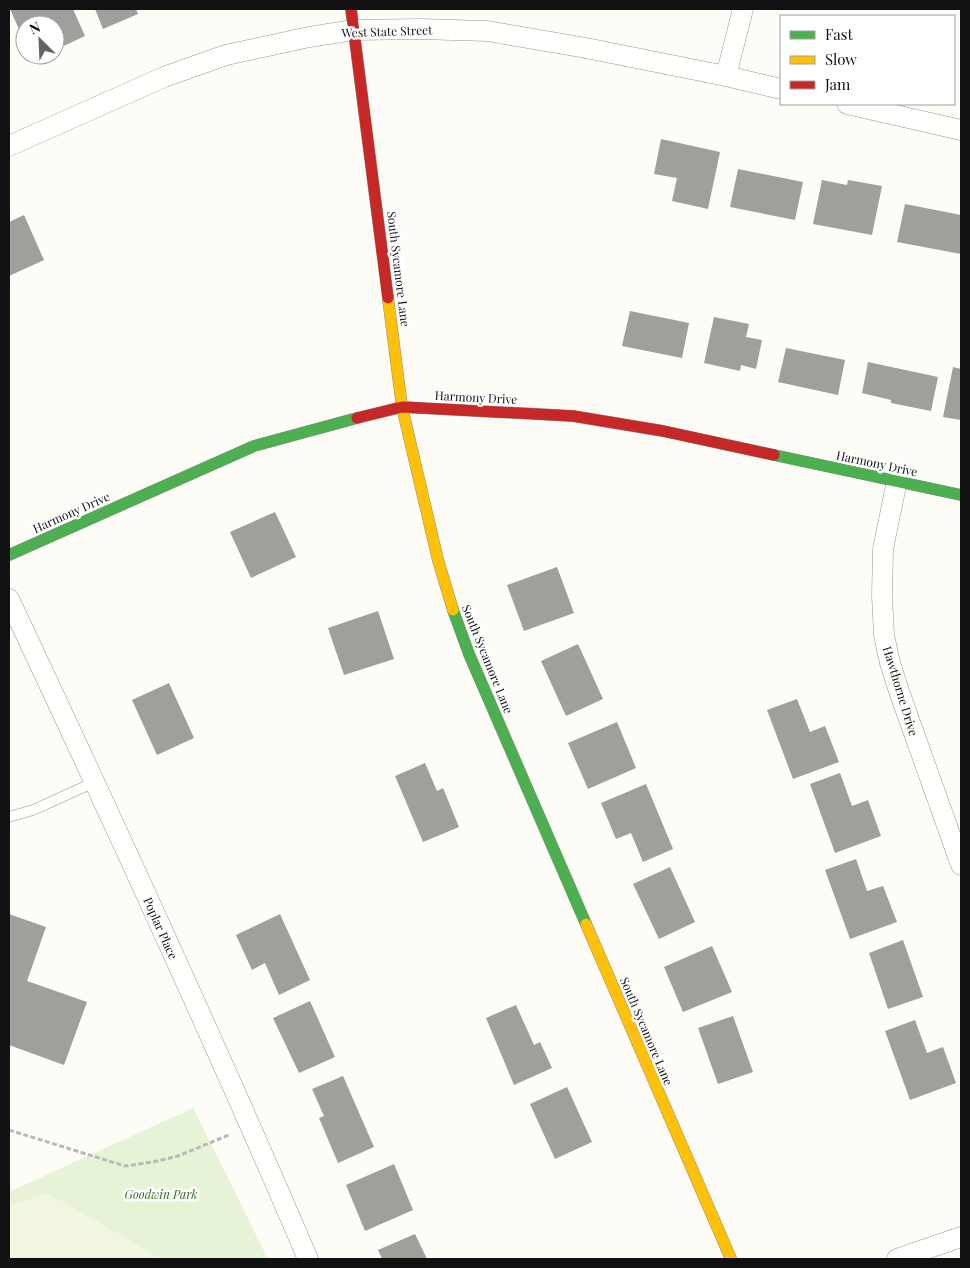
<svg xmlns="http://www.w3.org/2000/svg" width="970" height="1268" font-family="'Playfair Display',serif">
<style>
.green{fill:#e7f3d7}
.pitch{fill:#f0f6e1}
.building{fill:#a19f9c}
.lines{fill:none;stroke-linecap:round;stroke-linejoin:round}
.lane-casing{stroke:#979795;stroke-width:11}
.street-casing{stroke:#979795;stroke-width:21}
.fast-casing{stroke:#8e8d8b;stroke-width:12}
.slow-casing{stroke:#8e8d8b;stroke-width:12}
.jam-casing{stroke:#8e8d8b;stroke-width:12}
.path{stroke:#b9b9b8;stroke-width:3;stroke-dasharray:5 2.5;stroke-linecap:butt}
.lane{stroke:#fffffe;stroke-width:10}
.street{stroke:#fffffe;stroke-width:20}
.fast{stroke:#4caf50;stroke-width:11}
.slow{stroke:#ffc107;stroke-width:11}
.jam{stroke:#c62828;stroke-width:11}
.labels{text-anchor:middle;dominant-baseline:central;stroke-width:5;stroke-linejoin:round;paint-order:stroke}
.street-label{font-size:12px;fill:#111;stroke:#fff}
.park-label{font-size:12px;font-style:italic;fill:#2f6b1f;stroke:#fff}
</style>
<rect width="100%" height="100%" fill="#fdfcf7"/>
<!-- green -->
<path class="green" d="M193 1108 268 1259H9V1192Z"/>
<!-- pitch -->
<path class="pitch" d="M48 1193 162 1259H9V1206Z"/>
<!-- building -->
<g class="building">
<path d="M10 9H73L85 36 55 50V25H25V43Z"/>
<path d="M95 9H136L138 14 103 29Z"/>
<path d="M661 139 720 152 708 209 672 201 677 178 654 174Z"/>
<path d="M738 169 803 182 795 220 730 207Z"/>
<path d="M822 180 847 185 848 180 882 186 872 235 813 224Z"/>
<path d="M905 204 961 215V254L897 242Z"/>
<path d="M24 215 44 260 9 276V222Z"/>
<path d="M630 311 689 323 682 358 622 346Z"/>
<path d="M714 317 749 324 746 337 762 340 756 369 741 365 740 371 704 363Z"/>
<path d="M786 348 845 360 838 395 778 382Z"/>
<path d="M868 362 938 377 931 411 891 403V400L862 393Z"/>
<path d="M953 367 961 369V420L943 417Z"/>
<path d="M275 512 296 557 251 578 230 532Z"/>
<path d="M557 567 574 613 524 631 507 585Z"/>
<path d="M378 611 394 659 344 675 328 628Z"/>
<path d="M578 644 603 699 566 716 541 661Z"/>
<path d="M169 683 194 738 157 755 132 700Z"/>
<path d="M797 699 810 732 825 726 839 762 793 779 767 710Z"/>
<path d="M617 722 636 768 588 789 568 743Z"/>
<path d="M425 763 437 791 443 788 459 827 423 842 395 776Z"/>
<path d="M840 773 852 806 868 800 881 836 835 853 810 784Z"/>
<path d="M646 784 673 849 643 862 631 833 616 839 601 803Z"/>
<path d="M856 859 867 891 883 886 897 922 850 939 825 870Z"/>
<path d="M670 867 695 922 659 939 633 884Z"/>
<path d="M9 914 46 927 27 981 87 1002 64 1065 9 1045Z"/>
<path d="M280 914 310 980 279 995 265 963 252 970 236 935Z"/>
<path d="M903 940 923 997 888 1009 869 953Z"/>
<path d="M712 946 732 992 683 1012 664 967Z"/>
<path d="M310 1001 335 1057 299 1073 273 1018Z"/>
<path d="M516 1005 534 1045 540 1042 552 1068 514 1085 486 1018Z"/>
<path d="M733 1016 753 1072 718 1084 698 1028Z"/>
<path d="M915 1020 927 1053 943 1047 956 1083 910 1100 885 1031Z"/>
<path d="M343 1076 374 1147 338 1163 319 1118 324 1116 312 1089Z"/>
<path d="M567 1087 592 1142 555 1159 530 1104Z"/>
<path d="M394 1164 413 1210 365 1231 346 1185Z"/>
<path d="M415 1234 427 1259H382L378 1250Z"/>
</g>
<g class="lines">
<!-- lane casing -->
<g class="lane-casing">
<path id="lane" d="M9 817 33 810 95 782"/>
</g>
<!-- street casing -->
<g class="street-casing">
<g id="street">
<path d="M726 76 743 9"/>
<path d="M847 104 961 130"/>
<path d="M9 146 164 77 226 55 309 37 354 30 420 29 487 31 586 48 726 76 781 89"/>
<path d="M897 481 883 549 882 596 884 635 890 663 900 694 961 865"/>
<path d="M9 599C112 818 213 1037 308 1259"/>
<path d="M897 1259 961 1237"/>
</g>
</g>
<!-- fast casing -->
<g class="fast-casing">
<g id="fast">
<path d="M774 455 961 495"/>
<path d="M9 555 254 446 357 418"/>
<path d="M453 610 469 654 586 924"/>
</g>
</g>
<!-- slow casing -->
<g class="slow-casing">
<g id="slow">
<path d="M388 298 402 407 438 560 453 610"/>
<path d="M586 924 731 1259"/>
</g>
</g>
<!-- jam casing -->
<g class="jam-casing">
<g id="jam">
<path d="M351 9 388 298"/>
<path d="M357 418 402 407 573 416 663 431 774 455"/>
</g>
</g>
<!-- path -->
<path class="path" d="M9 1130 125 1166 153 1162 178 1156 229 1135"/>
<!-- lane -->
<use href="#lane" class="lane"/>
<!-- street -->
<use href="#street" class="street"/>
<!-- fast -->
<use href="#fast" class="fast"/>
<!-- slow -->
<use href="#slow" class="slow"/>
<!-- jam -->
<use href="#jam" class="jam"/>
</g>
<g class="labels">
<!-- street labels -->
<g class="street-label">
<text transform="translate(387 31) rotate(-2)">West State Street</text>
<text transform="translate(399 269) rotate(83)">South Sycamore Lane</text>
<text transform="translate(476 397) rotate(3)">Harmony Drive</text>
<text transform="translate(877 463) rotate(12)">Harmony Drive</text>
<text transform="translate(71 512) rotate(-24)">Harmony Drive</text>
<text transform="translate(488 659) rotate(68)">South Sycamore Lane</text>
<text transform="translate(901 691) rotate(73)">Hawthorne Drive</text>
<text transform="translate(161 928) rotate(66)">Poplar Place</text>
<text transform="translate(647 1031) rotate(67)">South Sycamore Lane</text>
</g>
<!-- park labels -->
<g class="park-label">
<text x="161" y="1194">Goodwin Park</text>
</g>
</g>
<!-- border -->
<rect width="970" height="1268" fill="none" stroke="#111111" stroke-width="20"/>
<!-- legend -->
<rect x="780" y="15" width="175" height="90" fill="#ffffff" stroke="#a0a0a0"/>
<rect x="790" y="31" width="25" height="8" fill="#4caf50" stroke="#a0a0a0"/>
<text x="825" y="40" font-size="15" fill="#111111">Fast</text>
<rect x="790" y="56" width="25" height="8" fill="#ffc107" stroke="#a0a0a0"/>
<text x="825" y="65" font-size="15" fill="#111111">Slow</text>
<rect x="790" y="81" width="25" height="8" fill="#c62828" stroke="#a0a0a0"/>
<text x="825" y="90" font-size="15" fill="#111111">Jam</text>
<!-- north arrow -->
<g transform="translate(40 40) rotate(336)"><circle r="24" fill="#ffffff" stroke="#a0a0a0"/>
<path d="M0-4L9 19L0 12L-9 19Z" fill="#646362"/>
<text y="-8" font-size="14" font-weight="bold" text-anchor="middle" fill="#111111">N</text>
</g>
</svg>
